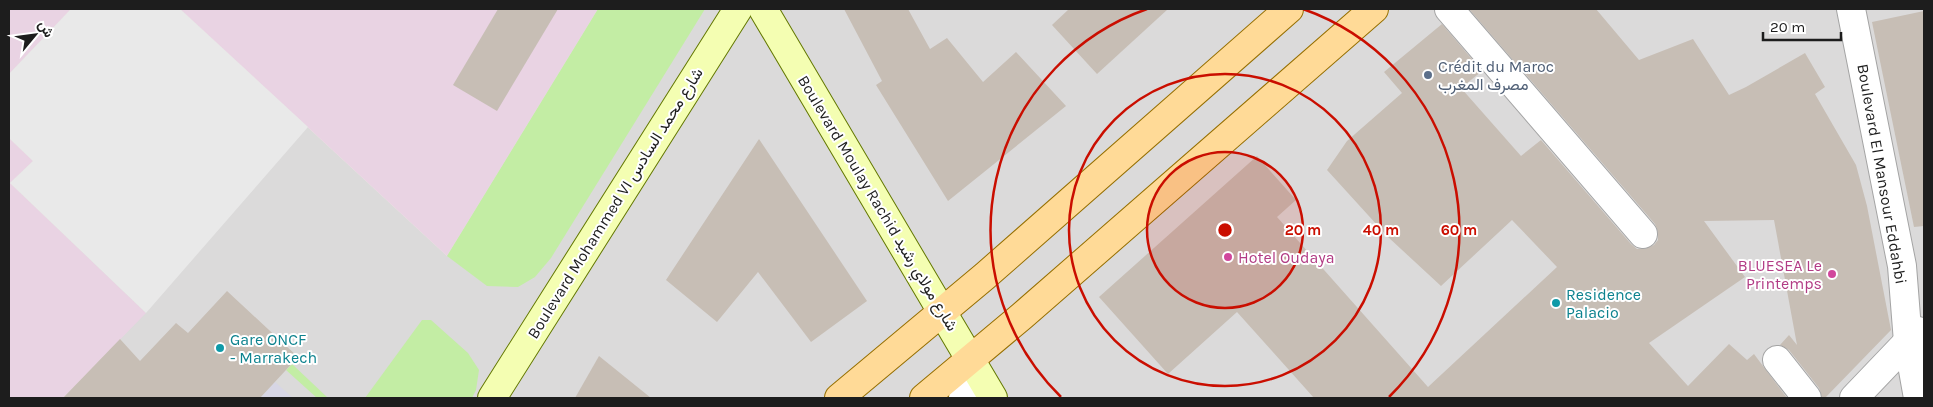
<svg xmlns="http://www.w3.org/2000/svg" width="1933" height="407" font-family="Karla,Vazirmatn,sans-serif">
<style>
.residential{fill:#dbdada}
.industrial{fill:#e9d3e3}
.grass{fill:#c3eda4}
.parking{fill:#e9e9e9}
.plaza{fill:#d7d6e5}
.building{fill:#c7beb5}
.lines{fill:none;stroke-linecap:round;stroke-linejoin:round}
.street-casing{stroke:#a4a4a4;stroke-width:30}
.secondary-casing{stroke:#637800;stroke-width:30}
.primary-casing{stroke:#966f00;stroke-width:30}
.street{stroke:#fff;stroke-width:28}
.secondary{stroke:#f4feb2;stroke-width:28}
.primary{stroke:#ffda97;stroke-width:28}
.ring{fill:none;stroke:#ca0e00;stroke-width:2.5}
.service-dot{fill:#5c6f8a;stroke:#fff;stroke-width:2}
.hotel-dot{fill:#d1479c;stroke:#fff;stroke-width:2}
.culture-dot{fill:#0f9aa8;stroke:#fff;stroke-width:2}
.labels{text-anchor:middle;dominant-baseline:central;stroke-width:4;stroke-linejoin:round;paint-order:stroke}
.service-label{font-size:16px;fill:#4e5e75;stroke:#fff;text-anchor:start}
.street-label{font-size:16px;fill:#1d1d1d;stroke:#fff}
.hotel-label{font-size:16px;fill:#b23c85;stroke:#fff;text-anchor:start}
.culture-label{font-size:16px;fill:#0d838f;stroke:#fff;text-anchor:start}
.centre{fill:#ca0e00;stroke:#fff;stroke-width:2.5}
.ring-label{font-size:15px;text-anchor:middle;font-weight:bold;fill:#ca0e00;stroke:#fff;stroke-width:4;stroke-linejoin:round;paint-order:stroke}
</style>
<rect width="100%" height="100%" fill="#efece2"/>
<!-- residential -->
<path class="residential" d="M71 9H180L447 256 598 9H1924V398H63L145 313 10 183 33 161 9 138V74Z"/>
<!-- industrial -->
<g class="industrial">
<path d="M9 9H71L9 74Z"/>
<path d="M180 9H598L447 256Z"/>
<path d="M9 138 33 161 10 183 146 313 63 398H9Z"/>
</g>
<!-- grass -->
<g class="grass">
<path d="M598 9H705L551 258 535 277 518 287 487 286 447 256Z"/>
<path d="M422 320H431L468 353 479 370 476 390 472 398H365Z"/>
<path d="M292 364 328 398H317L286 370Z"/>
</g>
<!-- parking -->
<path class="parking" d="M71 9H180L308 127 146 313 10 183 33 161 9 138V74Z"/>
<!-- plaza -->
<path class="plaza" d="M275 382 293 398H260Z"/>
<!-- building -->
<g class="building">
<path d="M498 9H558L497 111 453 85Z"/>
<path d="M844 9H908L930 49 947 38 983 82 1016 52 1066 106 948 201 876 85 882 81Z"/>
<path d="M1069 9H1168L1097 74 1052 25Z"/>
<path d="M1469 9H1596L1639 60 1693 39 1729 95 1746 87 1805 53 1825 87 1815 94 1856 165 1867 206 1891 330 1825 398H1822L1819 388 1789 350 1780 345 1789 335 1797 345 1774 220 1704 221 1745 277 1649 343 1688 386 1729 344 1747 360 1754 354 1787 398H1314L1237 312 1168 374 1099 297 1257 156 1296 200 1277 217 1428 387 1557 267 1512 220 1441 286 1388 237 1327 170 1347 141 1402 93 1384 72 1442 24 1482 71 1461 88 1521 156 1541 140 1631 244 1637 249H1645L1654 245 1658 240V232L1655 224Z"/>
<path d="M1924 11V226L1914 227 1872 22Z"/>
<path d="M759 139 867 301 811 342 758 272 717 322 666 280Z"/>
<path d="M227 291 298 357 260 398H63L120 339 140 361 176 323 188 333Z"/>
<path d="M599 356 651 398H575Z"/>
</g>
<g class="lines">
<!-- street casing -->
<g class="street-casing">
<g id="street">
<path d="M1449 9 1643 234"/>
<path d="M1851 9 1902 266 1908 342 1918 398"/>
<path d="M1777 360 1807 398"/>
<path d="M963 398 972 359"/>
<path d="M1854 398 1918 331"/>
</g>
</g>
<!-- secondary casing -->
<g class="secondary-casing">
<g id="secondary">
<path d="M763 9 993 398"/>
<path d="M492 398 738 9"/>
</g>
</g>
<!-- primary casing -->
<g class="primary-casing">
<g id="primary">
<path d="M839 398 985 276 1289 9"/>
<path d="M924 398 1022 316 1374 9"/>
</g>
</g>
<!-- street -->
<use href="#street" class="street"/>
<!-- secondary -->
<use href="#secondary" class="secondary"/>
<!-- primary -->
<use href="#primary" class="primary"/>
</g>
<!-- distance rings -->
<circle cx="1225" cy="230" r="78" fill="#ca0e00" fill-opacity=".12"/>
<g class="ring">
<circle cx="1225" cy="230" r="78"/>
<circle cx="1225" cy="230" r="156"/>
<path d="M1061 397A234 234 0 0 1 1147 9M1303 9A234 234 0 0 1 1389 397"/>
</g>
<!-- markers -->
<circle class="service-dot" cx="1428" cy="75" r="5"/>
<g class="hotel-dot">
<circle cx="1228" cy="257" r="5"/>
<circle cx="1832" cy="274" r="5"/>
</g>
<g class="culture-dot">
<circle cx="1556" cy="303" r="5"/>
<circle cx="220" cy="348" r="5"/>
</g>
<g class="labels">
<!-- service labels -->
<g class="service-label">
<text x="1438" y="66">Crédit du Maroc<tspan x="1438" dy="18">مصرف المغرب</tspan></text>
</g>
<!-- street labels -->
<g class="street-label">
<text transform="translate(1882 174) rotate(80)">Boulevard El Mansour Eddahbi</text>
<text transform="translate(615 203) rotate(-58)">Boulevard Mohammed VI شارع محمد السادس</text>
<text transform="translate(878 203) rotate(59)">Boulevard Moulay Rachid شارع مولاي رشيد</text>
</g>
<!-- hotel labels -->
<g class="hotel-label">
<text x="1238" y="257">Hotel Oudaya</text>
<text x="1822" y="265" text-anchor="end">BLUESEA Le<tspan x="1822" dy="18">Printemps</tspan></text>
</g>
<!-- culture labels -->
<g class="culture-label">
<text x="1566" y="294">Residence<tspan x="1566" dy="18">Palacio</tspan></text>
<text x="230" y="339">Gare ONCF<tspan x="230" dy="18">- Marrakech</tspan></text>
</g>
</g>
<circle cx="1225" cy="230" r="8" class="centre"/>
<g class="ring-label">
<text x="1303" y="235">20 m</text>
<text x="1381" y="235">40 m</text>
<text x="1459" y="235">60 m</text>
</g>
<!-- border -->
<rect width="1933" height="407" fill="none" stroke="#1d1d1d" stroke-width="20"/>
<!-- north arrow -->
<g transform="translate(35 35) rotate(61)" stroke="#ffffff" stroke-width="4" paint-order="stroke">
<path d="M0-4L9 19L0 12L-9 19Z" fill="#1d1d1d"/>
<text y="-8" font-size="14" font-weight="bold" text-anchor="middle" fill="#1d1d1d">ش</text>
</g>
<!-- scale -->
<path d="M1763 32v8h78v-8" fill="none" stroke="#1d1d1d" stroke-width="2.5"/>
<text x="1770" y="32" font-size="15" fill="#1d1d1d" stroke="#ffffff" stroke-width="4" paint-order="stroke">20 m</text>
</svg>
